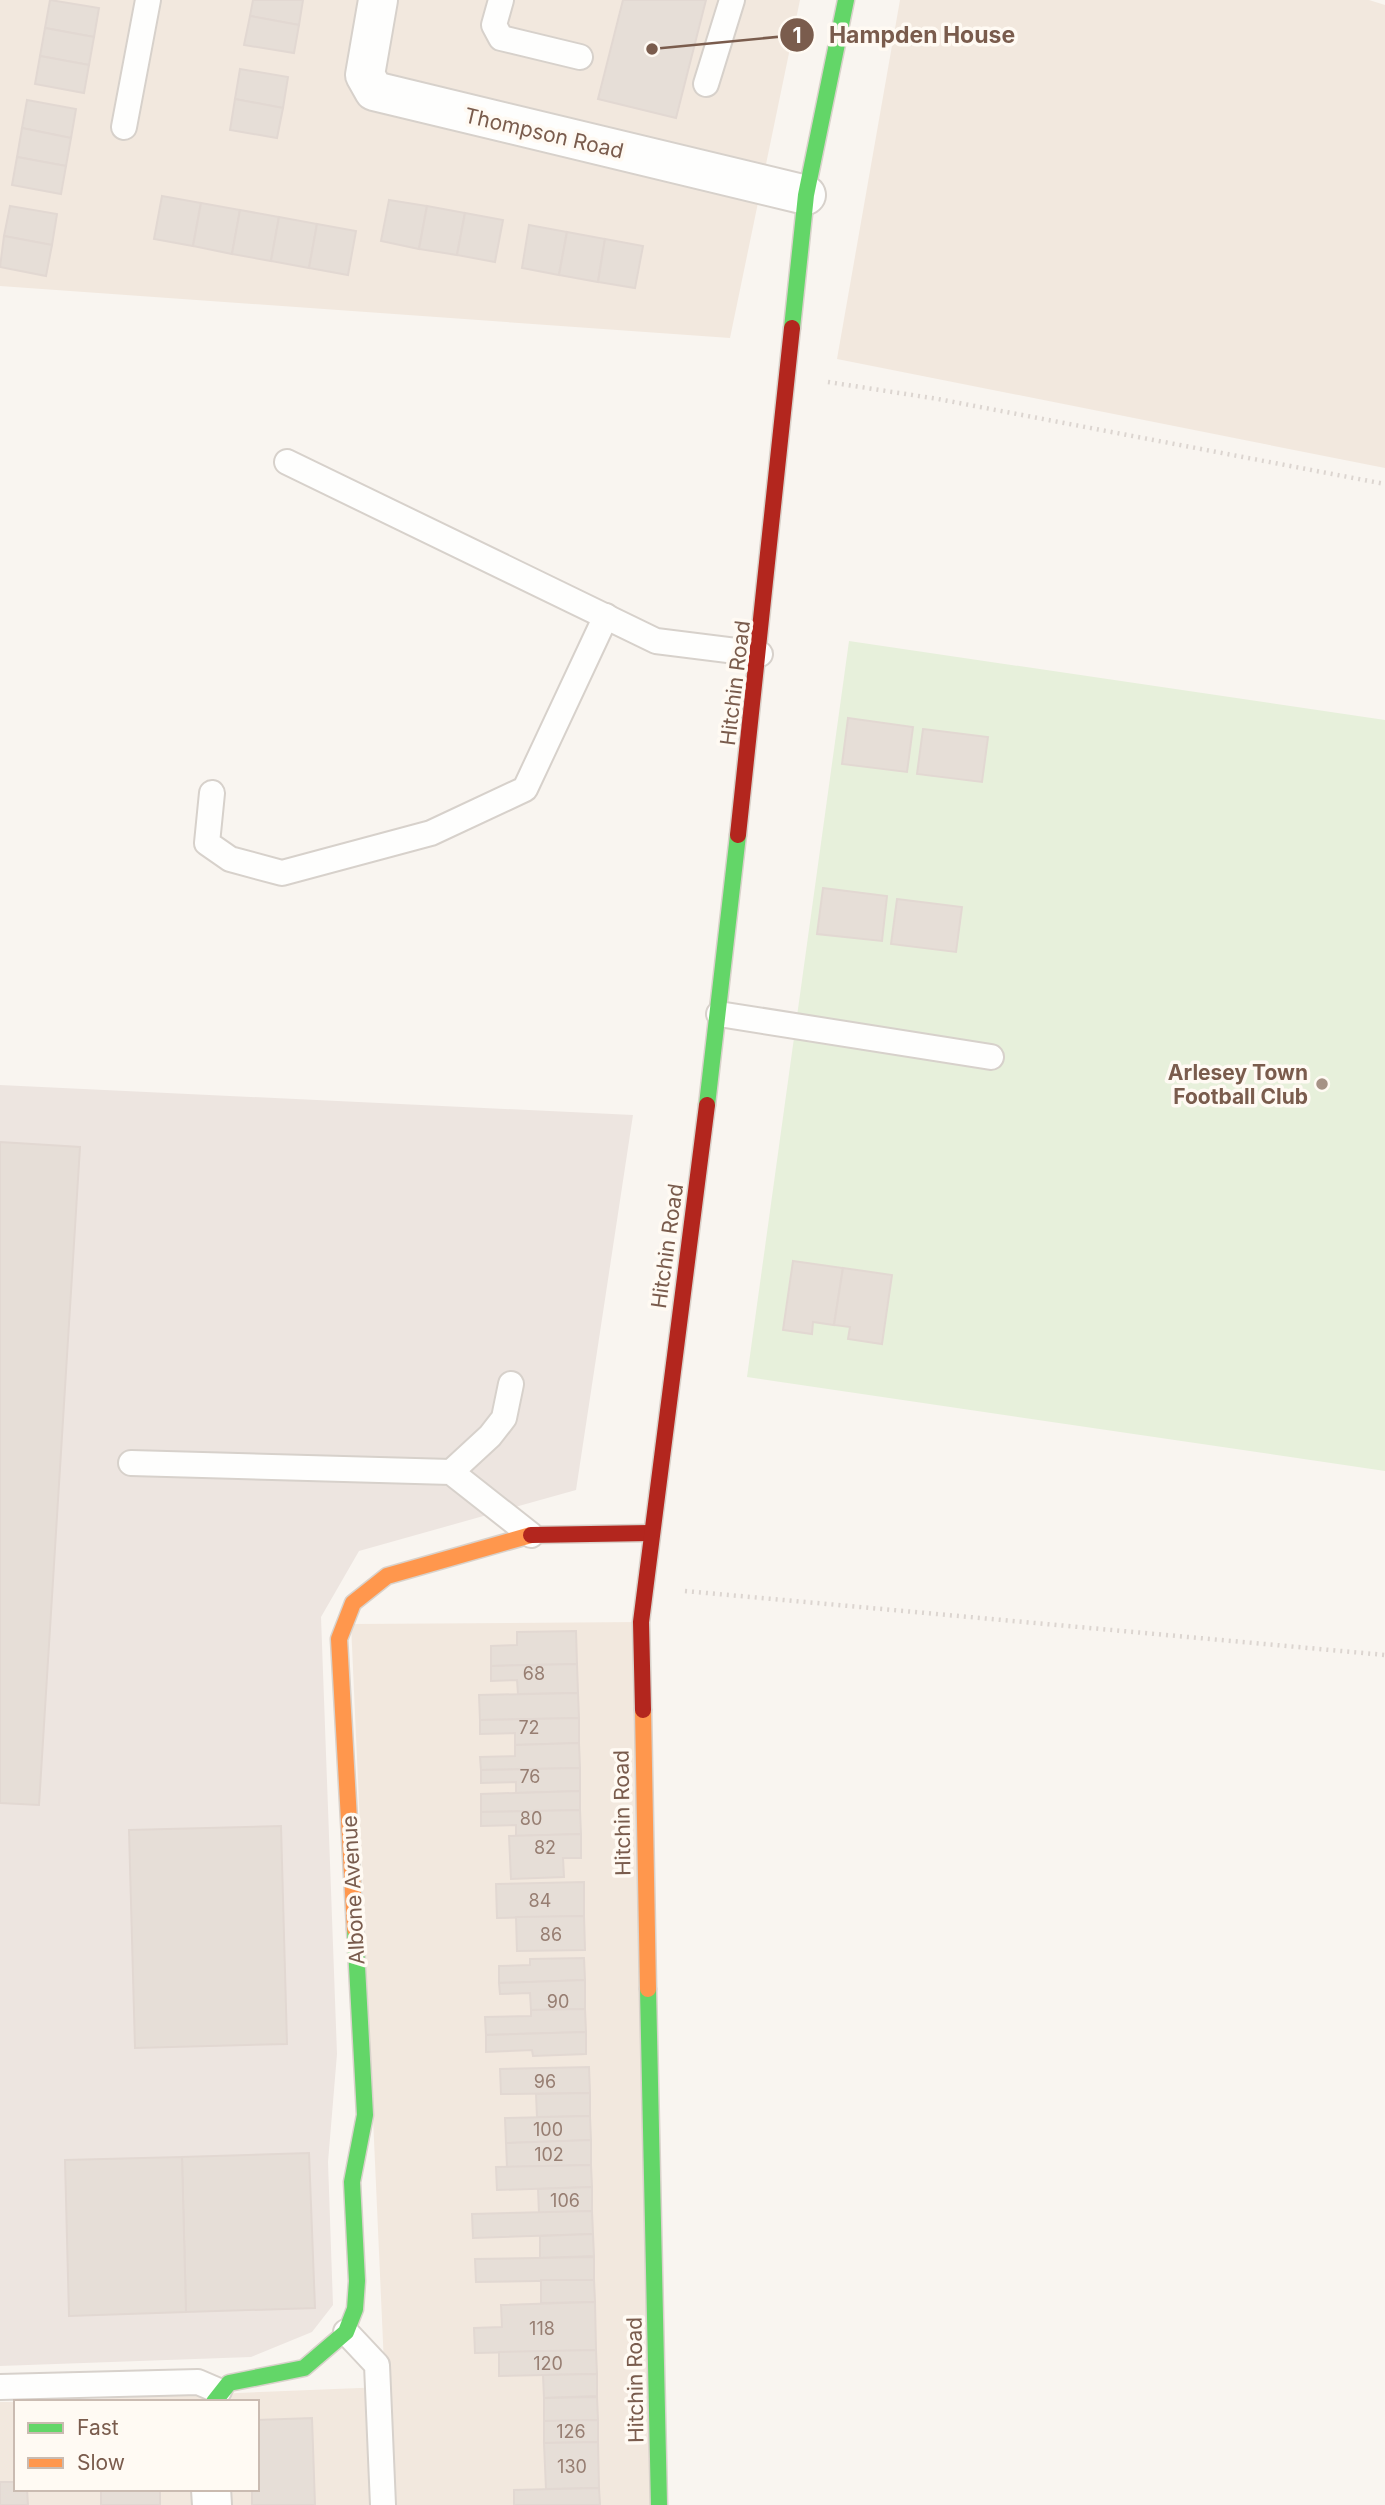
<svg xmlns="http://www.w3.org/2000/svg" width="1385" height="2505" font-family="Inter,sans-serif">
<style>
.residential{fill:#f2e8de}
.industrial{fill:#ede5e0}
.green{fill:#e7f0db}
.building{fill:#e6ded7;stroke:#e2d8d2;stroke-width:2}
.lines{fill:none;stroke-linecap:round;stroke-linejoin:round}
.lane-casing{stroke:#d7d1cb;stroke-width:28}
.street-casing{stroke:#d7d1cb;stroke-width:42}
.fast-casing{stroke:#d9d2cb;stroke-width:19}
.slow-casing{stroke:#d9d2cb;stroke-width:19}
.jam-casing{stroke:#d9d2cb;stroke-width:19}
.path{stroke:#dcd5d0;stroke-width:4.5;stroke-dasharray:2 5;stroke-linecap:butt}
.lane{stroke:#fefefd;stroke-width:24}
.street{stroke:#fefefd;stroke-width:38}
.fast{stroke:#63d668;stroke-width:16}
.slow{stroke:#ff974d;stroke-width:16}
.jam{stroke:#b3261e;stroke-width:16}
.poi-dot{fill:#a69286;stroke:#fffaf3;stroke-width:2.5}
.labels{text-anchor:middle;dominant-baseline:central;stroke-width:7;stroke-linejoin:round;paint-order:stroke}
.number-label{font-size:18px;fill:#977e72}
.street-label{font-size:21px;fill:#7a5c4d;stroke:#fffaf3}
.poi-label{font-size:21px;font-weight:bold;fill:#7a5c4d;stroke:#fffaf3;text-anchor:end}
.leader{fill:none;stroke:#7a5c4d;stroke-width:2.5}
.callout-dot{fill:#7a5c4d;stroke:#fffaf3;stroke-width:2.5}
.mark-label{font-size:21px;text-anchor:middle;font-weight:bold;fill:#fff}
.callout-label{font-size:23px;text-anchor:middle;font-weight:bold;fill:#7a5c4d;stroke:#fffaf3;stroke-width:7;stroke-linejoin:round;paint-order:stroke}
</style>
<rect width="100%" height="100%" fill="#f9f5f0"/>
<!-- residential -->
<g class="residential">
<path d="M0 0H800L730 338 0 286Z"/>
<path d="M900 0H1369L1385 5V468L837 359Z"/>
<path d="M641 1622 659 2505H0V2402H16V2489H257V2402H16L385 2387 351 1624Z"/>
</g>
<!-- industrial -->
<path class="industrial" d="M0 1085 633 1115 576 1490 359 1551 321 1617 337 2054 328 2162 333 2305 312 2332 251 2357 0 2366Z"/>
<!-- green -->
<path class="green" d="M849 641 1385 720V1471L747 1377Z"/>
<!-- building -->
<g class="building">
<path d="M50 0 99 8 94 37 45 28Z"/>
<path d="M253 0H303L299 25 250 16Z"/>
<path d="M623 0H706L676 118 598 99Z"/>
<path d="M250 16 299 25 294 53 244 45Z"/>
<path d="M45 28 94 37 89 65 40 56Z"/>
<path d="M40 56 89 65 84 93 35 84Z"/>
<path d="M240 69 288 77 283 108 235 99Z"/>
<path d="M235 99 283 108 277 138 230 130Z"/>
<path d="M27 100 76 109 71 138 22 128Z"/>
<path d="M22 128 71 138 66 166 17 157Z"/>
<path d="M17 157 66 166 61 194 12 185Z"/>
<path d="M162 196 201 203 193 246 154 239Z"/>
<path d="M389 200 427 206 419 249 381 241Z"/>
<path d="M201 203 240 210 232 254 193 246Z"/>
<path d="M10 206 57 214 52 245 4 236Z"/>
<path d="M427 206 465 213 457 255 419 249Z"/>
<path d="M240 210 279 217 271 261 232 254Z"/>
<path d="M465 213 503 220 495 262 457 255Z"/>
<path d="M279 217 317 224 309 268 271 261Z"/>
<path d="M317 224 356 231 348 275 309 268Z"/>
<path d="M529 225 567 232 559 275 522 268Z"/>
<path d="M567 232 605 239 598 282 559 275Z"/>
<path d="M4 236 52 245 46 276 0 267Z"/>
<path d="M605 239 643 246 635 288 598 282Z"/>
<path d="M848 718 913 727 907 772 842 764Z"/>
<path d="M923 729 988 737 982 782 917 774Z"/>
<path d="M823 888 887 896 882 941 817 934Z"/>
<path d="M897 899 962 907 956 952 891 944Z"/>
<path d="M0 1142 80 1147 39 1805 0 1803Z"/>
<path d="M793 1261 843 1268 834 1325 813 1322 812 1334 783 1330Z"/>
<path d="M843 1268 892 1275 882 1344 848 1339 850 1327 834 1325Z"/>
<path d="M576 1631 577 1664 491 1666V1646L517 1645V1632Z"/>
<path d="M577 1664 578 1693 518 1694 517 1680 491 1681V1666Z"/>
<path d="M578 1693 579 1718 480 1720 479 1695Z"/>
<path d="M579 1718V1743L515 1745V1733L480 1734V1720Z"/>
<path d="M579 1743 580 1768 481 1770 480 1757 515 1756V1745Z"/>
<path d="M580 1768V1791L516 1793V1782L481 1783V1770Z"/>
<path d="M580 1791V1810L481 1812V1794Z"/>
<path d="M580 1810 581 1834 516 1836V1825L481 1826V1812Z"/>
<path d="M281 1826 287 2044 135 2048 129 1830Z"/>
<path d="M581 1834V1858H563L564 1877 511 1879 509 1836Z"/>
<path d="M584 1882V1916L497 1918 496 1884Z"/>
<path d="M584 1916 585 1950 517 1951 516 1917Z"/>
<path d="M584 1958 585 1980 499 1983V1966L530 1965V1959Z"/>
<path d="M585 1980V2009L531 2010 530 1993 500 1994 499 1983Z"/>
<path d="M585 2009 586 2032 486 2035 485 2017 531 2016V2010Z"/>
<path d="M586 2032V2054L533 2056 532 2050 486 2052V2035Z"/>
<path d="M589 2067 590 2093 501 2094 500 2069Z"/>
<path d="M590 2093V2116L537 2117 536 2094Z"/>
<path d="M590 2116 591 2140 506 2143 505 2118Z"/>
<path d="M591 2140V2165L507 2167 506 2143Z"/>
<path d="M309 2153 315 2308 186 2312 182 2157Z"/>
<path d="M182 2157 186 2312 69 2316 65 2160Z"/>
<path d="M591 2165 592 2187 497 2190 496 2167Z"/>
<path d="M592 2187V2211L539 2213 538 2189Z"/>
<path d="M592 2211 593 2234 473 2238 472 2214Z"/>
<path d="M593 2234 594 2256 540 2258V2236Z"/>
<path d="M594 2257V2280L476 2282 475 2259Z"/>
<path d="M541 2280H594L595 2302 541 2303Z"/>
<path d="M595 2302 596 2350 475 2353 474 2328 502 2327 501 2305Z"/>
<path d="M596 2350 597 2374 499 2376V2352Z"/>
<path d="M597 2374V2396L544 2398 543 2375Z"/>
<path d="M597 2397 598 2420 544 2421V2398Z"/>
<path d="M312 2418 315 2505H252V2489H257V2420Z"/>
<path d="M598 2420V2442L544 2443V2421Z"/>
<path d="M598 2442 599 2488 546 2489 544 2443Z"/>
<path d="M0 2482H16V2489H27L28 2505H0Z"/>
<path d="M599 2488 600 2505H514V2490Z"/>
<rect x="101" y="2489" width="59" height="16"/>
</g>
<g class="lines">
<!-- lane casing -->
<g class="lane-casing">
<g id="lane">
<path d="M501 0 494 25 501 38 580 57"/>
<path d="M706 84 732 0"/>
<path d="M124 127 148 0"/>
<path d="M287 462 656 641 760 654"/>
<path d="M212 793 207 843 230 859 282 873 431 833 525 789 606 616"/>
<path d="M719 1014 991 1057"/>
<path d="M131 1463 451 1472 531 1535"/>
<path d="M451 1472 490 1436 504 1418 511 1384"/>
<path d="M346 2332 377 2365 383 2505"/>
<path d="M0 2387 198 2382 219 2391"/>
</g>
</g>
<!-- street casing -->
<g class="street-casing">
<g id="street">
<path d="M378 0 365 75 374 91 806 195"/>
<path d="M211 2489 212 2505"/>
</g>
</g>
<!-- fast casing -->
<g class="fast-casing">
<g id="fast">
<path d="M792 328 806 195 846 0"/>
<path d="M707 1105 738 835"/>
<path d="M648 1989 659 2505"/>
<path d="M214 2402 229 2383 304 2368 346 2332 355 2309 357 2281 352 2182 365 2115 355 1929"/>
</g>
</g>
<!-- slow casing -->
<g class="slow-casing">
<g id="slow">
<path d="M643 1710 648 1989"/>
<path d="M355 1929 339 1639 353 1603 387 1576 531 1535"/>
</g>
</g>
<!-- jam casing -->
<g class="jam-casing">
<g id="jam">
<path d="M738 835 792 328"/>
<path d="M531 1535 650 1533"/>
<path d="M643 1710 641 1622 707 1105"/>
</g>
</g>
<!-- path -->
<g class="path">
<path d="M828 382 938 399 1385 484"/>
<path d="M685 1591 1385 1655"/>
</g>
<!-- lane -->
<use href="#lane" class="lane"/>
<!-- street -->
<use href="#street" class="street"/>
<!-- fast -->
<use href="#fast" class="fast"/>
<!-- slow -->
<use href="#slow" class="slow"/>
<!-- jam -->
<use href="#jam" class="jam"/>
</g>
<!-- markers -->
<circle class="poi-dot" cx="1322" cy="1084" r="7"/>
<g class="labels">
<!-- number labels -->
<g class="number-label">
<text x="534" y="1673">68</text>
<text x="529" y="1727">72</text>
<text x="530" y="1776">76</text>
<text x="531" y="1818">80</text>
<text x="545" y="1847">82</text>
<text x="540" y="1900">84</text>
<text x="551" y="1934">86</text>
<text x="558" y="2001">90</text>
<text x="545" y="2081">96</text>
<text x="548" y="2129">100</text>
<text x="549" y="2154">102</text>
<text x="565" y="2200">106</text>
<text x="542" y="2328">118</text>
<text x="548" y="2363">120</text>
<text x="571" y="2431">126</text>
<text x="572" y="2466">130</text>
</g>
<!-- street labels -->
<g class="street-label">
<text transform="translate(544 133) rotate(13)">Thompson Road</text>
<text transform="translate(735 683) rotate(-83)">Hitchin Road</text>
<text transform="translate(667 1246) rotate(-82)">Hitchin Road</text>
<text transform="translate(622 1813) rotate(-91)">Hitchin Road</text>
<text transform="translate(353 1890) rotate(-93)">Albone Avenue</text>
<text transform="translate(635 2380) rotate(-91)">Hitchin Road</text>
</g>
<!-- poi labels -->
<g class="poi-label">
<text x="1308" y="1072">Arlesey Town<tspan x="1308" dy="24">Football Club</tspan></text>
</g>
</g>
<!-- callouts -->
<path class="leader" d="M652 49L797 35"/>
<g class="callout-dot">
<circle cx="652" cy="49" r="7"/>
<circle cx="797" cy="35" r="18"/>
</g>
<g class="mark-label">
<text x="797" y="43">1</text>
</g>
<g class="callout-label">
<text x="922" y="43">Hampden House</text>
</g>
<!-- legend -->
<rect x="14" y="2400" width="245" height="91" fill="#fffaf3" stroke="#cabbb1" stroke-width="2"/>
<rect x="28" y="2423" width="35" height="10" fill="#63d668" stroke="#cabbb1" stroke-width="2"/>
<text x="77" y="2435" font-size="21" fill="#7a5c4d">Fast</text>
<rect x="28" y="2458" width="35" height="10" fill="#ff974d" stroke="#cabbb1" stroke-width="2"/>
<text x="77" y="2470" font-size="21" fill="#7a5c4d">Slow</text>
</svg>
